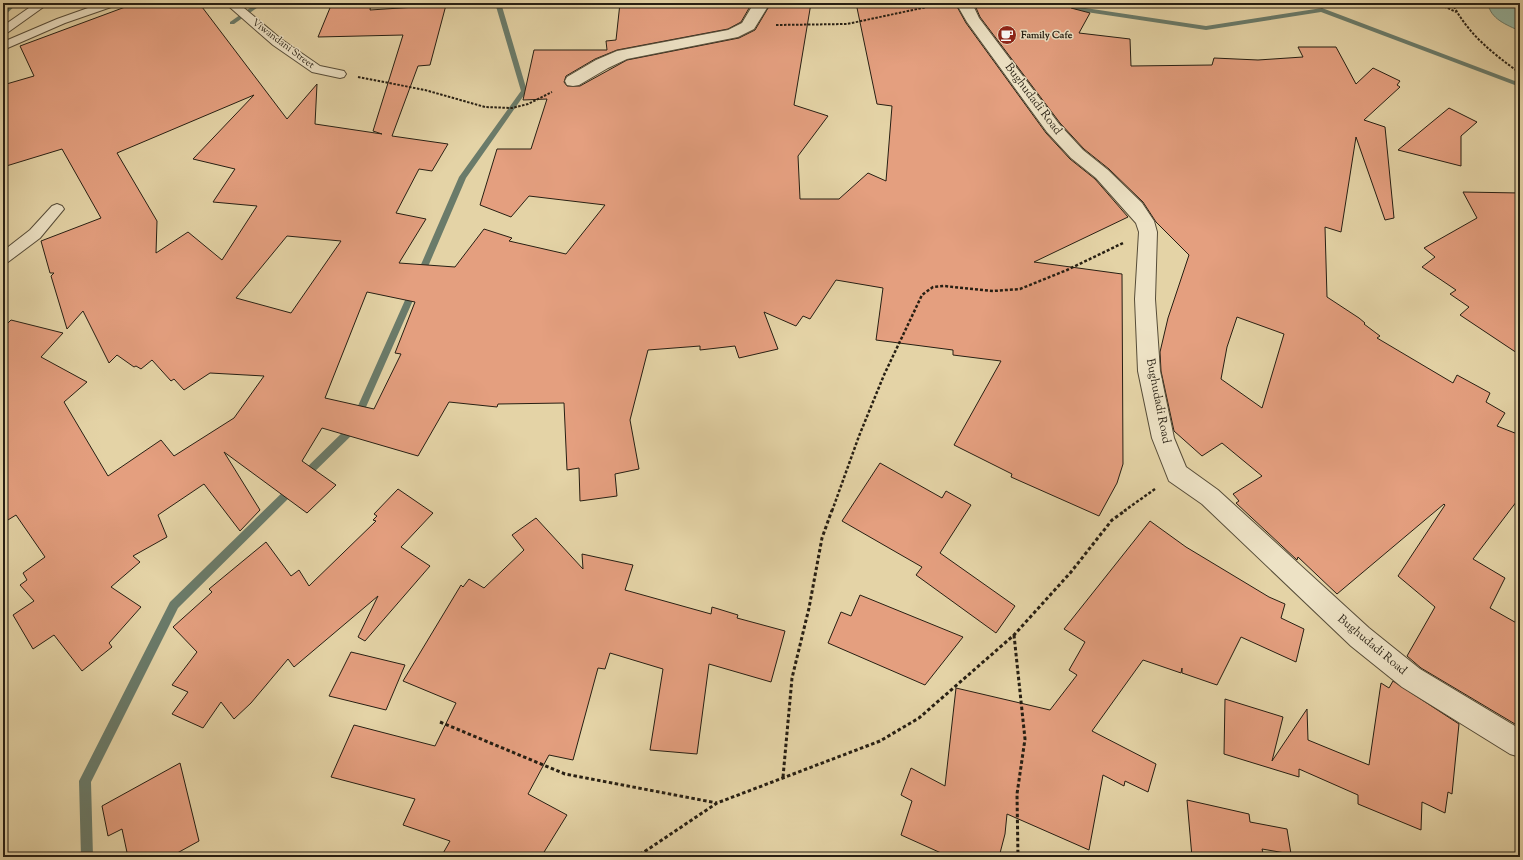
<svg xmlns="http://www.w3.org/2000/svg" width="1523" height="860" font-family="'Sorts Mill Goudy',serif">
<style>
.water{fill:#96b8a4;stroke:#6a7b6a}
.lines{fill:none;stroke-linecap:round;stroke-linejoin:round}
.stream{fill:#6a7b6a;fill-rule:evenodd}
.building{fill:#e49f7f;stroke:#271f13;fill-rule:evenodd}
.service-casing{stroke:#564c38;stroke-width:2}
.minor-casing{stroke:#564c38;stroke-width:2}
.path-far2{stroke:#271f13;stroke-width:2;stroke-dasharray:2.5 1.5;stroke-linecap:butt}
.path-far1{stroke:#271f13;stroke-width:2.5;stroke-dasharray:3 2;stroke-linecap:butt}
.path{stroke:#271f13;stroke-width:3;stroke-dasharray:3.5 2.5;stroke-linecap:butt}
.service{fill:#ede2c5;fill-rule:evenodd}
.minor{fill:#ede2c5;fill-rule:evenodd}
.labels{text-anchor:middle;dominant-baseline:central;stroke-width:3;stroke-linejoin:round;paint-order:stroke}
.far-poi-label{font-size:10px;font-weight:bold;fill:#271f13;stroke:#ede2c5;text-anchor:start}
.far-street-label{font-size:10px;fill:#271f13;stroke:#ede2c5}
.street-label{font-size:12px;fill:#271f13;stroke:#ede2c5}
</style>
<rect width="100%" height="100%" fill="#e4d3a6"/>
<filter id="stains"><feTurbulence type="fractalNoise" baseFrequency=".005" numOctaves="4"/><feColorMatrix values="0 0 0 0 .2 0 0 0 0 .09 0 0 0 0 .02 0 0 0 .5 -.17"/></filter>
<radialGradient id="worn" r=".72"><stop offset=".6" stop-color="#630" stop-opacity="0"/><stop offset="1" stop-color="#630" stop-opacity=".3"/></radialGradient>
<!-- water -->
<path class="water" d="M1488 3H1520V31C1507 25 1490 19 1488 3Z"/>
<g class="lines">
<!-- stream -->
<g class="stream">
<path d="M11 3H18L3 17V11Z"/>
<path d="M257 3H264L234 24H230V22Z"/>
<path d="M495 3H501L527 91 466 178 424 276 420 279 416 276 459 177 521 91Z"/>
<path d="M1072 6 1206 26 1322 8 1520 83V87L1321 12 1206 30 1073 10 1060 14 1057 12Z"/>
<path d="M414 286 418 289 355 432 306 480 303 481 300 480 298 477 300 474 349 426 410 289Z"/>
<path d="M293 484 296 485 298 488 296 491 178 608 91 782 93 857H81L79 781 170 602 290 485Z"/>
</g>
</g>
<!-- building -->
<g class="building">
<path d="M136 3H199L287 119 317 84 315 124 382 134 373 131 403 35 318 37 332 3H371L370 10 446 5 430 65 418 66 392 136 448 144 432 171 419 169 396 213 426 219 399 263 455 267 484 229 512 238 509 241 566 254 605 205 529 196 511 217 480 205 497 149H531L547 99 523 100 534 50H607L606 41 616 40 620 3H752L741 22 728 29 617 50 595 59 566 76 564 82 567 86H580L627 60 739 38 755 30 771 3H811L794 105 828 116 798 156 800 199H839L868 173 886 181 892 106 877 104 856 3H955L966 23 1046 133 1070 159 1095 179 1128 217 1034 262 1122 274 1123 464 1117 483 1099 516 1011 477 1012 474 954 445 1001 361 953 355V350L876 340 883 288 836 280 810 319 803 316 796 326 764 312 778 349 739 358 735 346 700 350V346L648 350 630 420 639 469 615 474 617 496 580 501 579 468 567 470 564 403 498 404 497 407 449 402 418 456 322 428 302 461 336 485 307 513 224 452 260 510 240 531 204 484 158 515 167 537 133 556 140 562 111 587 141 607 109 643 112 647 82 671 54 635 33 649 13 615 34 601 20 585 27 580 23 573 45 557 16 515 3 523V328L11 320 63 333 41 357 87 382 64 402 108 476 161 440 174 456 234 418 264 376 210 373 184 390 174 379 171 381 152 360 141 369 136 366 134 367 117 355 109 363 83 311 67 329 51 276 54 273H50L41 241 101 218 62 149 3 167V85L34 76 20 46ZM254 95 193 159 235 169 213 202 257 206 222 260 188 232 156 253 157 221 117 153ZM287 236 341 241 291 313 236 298ZM367 292 415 302 395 353 401 354 374 409 325 398Z"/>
<path d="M974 3H1074L1071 8 1090 13 1079 33 1130 39 1131 66 1212 65 1214 58 1258 60 1303 57 1298 47H1336L1356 84 1373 68 1400 81 1397 85 1400 87 1364 120 1385 127 1394 218 1385 220 1356 137 1341 232 1325 227 1327 297 1359 318 1365 323 1364 324 1380 336 1377 338 1453 383 1457 375 1490 393 1486 402 1505 413 1497 426 1520 435V497L1473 559 1505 578 1490 608 1520 625V727L1421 668 1407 656 1435 607 1398 576 1445 505 1444 504 1337 594 1298 557 1297 560 1236 503 1239 501 1233 494 1262 476 1222 443 1202 456 1174 431 1161 371 1160 352 1168 318 1189 255 1156 222 1143 202 1109 169 1084 149 1060 123 980 17ZM1237 317 1284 334 1262 408 1221 379 1227 347Z"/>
<path d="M1449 108 1477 122 1461 136V166L1398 150Z"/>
<path d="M1463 192 1520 193V355L1460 315 1469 307 1450 294 1456 290 1422 267 1435 257 1424 248 1477 218Z"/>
<path d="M880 463 942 498 946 491 971 505 940 553 1015 606 996 633 916 575 922 567 842 521Z"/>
<path d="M398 489 433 513 401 547 430 566 365 641 358 637 378 596 294 667 288 659 251 703 234 719 221 702 203 728 172 714 188 692 172 685 197 652 173 627 212 592 209 589 266 542 291 576 299 570 309 586 376 521 373 520 377 516 374 514Z"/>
<path d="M536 518 583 569 582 554 633 565 625 590 711 614 712 607 738 615 737 618 785 631 771 682 709 664 697 754 650 750 663 669 610 653 605 669 598 668 573 760 549 755 528 794 567 815 541 857H441L450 841 403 825 415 799 331 777 354 725 435 746 456 703 403 681 461 585 463 587 469 579 484 588 524 550 512 535Z"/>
<path d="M1150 521 1186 547 1269 597 1285 604 1281 618 1304 629 1296 662 1241 637 1217 685 1182 673V668L1181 673 1143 660 1092 731 1156 764 1148 792 1125 781 1124 786 1103 775 1089 850 1007 814 1005 834 999 857H950L901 835 912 801 901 795 911 768 945 786 956 688 1050 710 1077 675 1069 670 1085 642 1064 629Z"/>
<path d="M860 595 963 637 925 685 828 643 841 612 851 616Z"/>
<path d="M351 652 405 665 386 710 329 696Z"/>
<path d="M1393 681 1459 724 1452 794 1448 792 1445 813 1422 802 1421 830 1358 804V795L1299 769V777L1224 754 1225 699 1283 717 1272 761 1307 709 1308 740 1369 765 1381 683 1389 688Z"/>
<path d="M180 763 199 841 170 857H128L122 829 108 836 102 806Z"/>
<path d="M1187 800 1249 814 1250 822 1287 829 1291 854 1262 849 1264 857H1192Z"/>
</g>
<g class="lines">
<!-- service casing -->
<g class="service-casing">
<g id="service">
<path d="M36 3H49L7 33 3 34V26Z"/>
<path d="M102 3H119L117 5 65 23 3 50V42L57 19Z"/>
<path d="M225 3H238L281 39 320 66 344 71 346 74 344 77 340 78 312 72 273 45Z"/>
<path d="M57 204 62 206 64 209 40 238 8 262 3 263V251L30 230 52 206Z"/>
</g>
</g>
<!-- minor casing -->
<g class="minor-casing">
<g id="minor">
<path d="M754 3H770L754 29 738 37 627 59 608 68 579 85 573 86 567 85 565 81 567 77 596 60 617 51 728 30 742 23Z"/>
<path d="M956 3H972L979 18 1059 124 1083 150 1108 170 1142 203 1154 221 1157 232 1155 299 1160 371 1174 438 1186 467 1218 490 1369 628 1420 669 1520 729V757L1510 754 1402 687 1351 646 1202 504 1169 481 1152 438 1138 371 1135 299 1139 232 1136 223 1096 178 1071 158 1047 132 967 22Z"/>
</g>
</g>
<!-- path-far2 -->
<g class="path-far2">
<path d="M1437 3 1456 12"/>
<path d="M1452 3C1468 34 1492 53 1520 73"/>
<path d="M776 25 847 24 941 4"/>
<path d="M358 77 425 90 485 107 512 108 528 104 552 92"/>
</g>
<!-- path-far1 -->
<g class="path-far1">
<path d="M832 511 859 436 884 375 922 295 933 287 944 286 993 291 1020 289 1067 270 1123 243"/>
<path d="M1124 511 1155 489"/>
</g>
<!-- path -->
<g class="path">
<path d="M1014 635 1025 739 1017 794 1018 857"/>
<path d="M440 722 565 774 717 803"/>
<path d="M783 777 792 678 809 608 822 538 832 510"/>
<path d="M634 857 644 852 717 803 880 741 919 718 1014 635 1071 572 1112 520 1126 510"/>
</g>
<!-- service -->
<use href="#service" class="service"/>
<!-- minor -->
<use href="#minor" class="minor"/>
</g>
<!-- icons -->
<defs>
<g id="cafe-disc" transform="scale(1)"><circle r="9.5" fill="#8f2418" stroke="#ede2c5"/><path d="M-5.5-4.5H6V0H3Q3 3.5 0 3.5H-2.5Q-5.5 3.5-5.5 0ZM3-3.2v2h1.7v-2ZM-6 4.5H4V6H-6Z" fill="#fff"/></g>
</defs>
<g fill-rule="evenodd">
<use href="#cafe-disc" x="1007" y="35"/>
</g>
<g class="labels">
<!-- far-poi labels -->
<g class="far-poi-label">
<text x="1021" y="35">Family Cafe</text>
</g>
<!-- far-street labels -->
<g class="far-street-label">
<text transform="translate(283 44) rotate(37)">Viwandani Street</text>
</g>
<!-- street labels -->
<g class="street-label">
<text transform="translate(1033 99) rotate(53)">Bughudadi Road</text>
<text transform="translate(1158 401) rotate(79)">Bughudadi Road</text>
<text transform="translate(1372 645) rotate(40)">Bughudadi Road</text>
</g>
</g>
<!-- margin -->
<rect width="1523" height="860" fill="none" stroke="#e4d3a6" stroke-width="16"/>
<rect x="4" y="4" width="1515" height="852" fill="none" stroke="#271f13" stroke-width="2"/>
<rect x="8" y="8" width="1507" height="844" fill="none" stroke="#271f13"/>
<rect width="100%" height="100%" filter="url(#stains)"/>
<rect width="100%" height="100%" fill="url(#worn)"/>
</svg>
